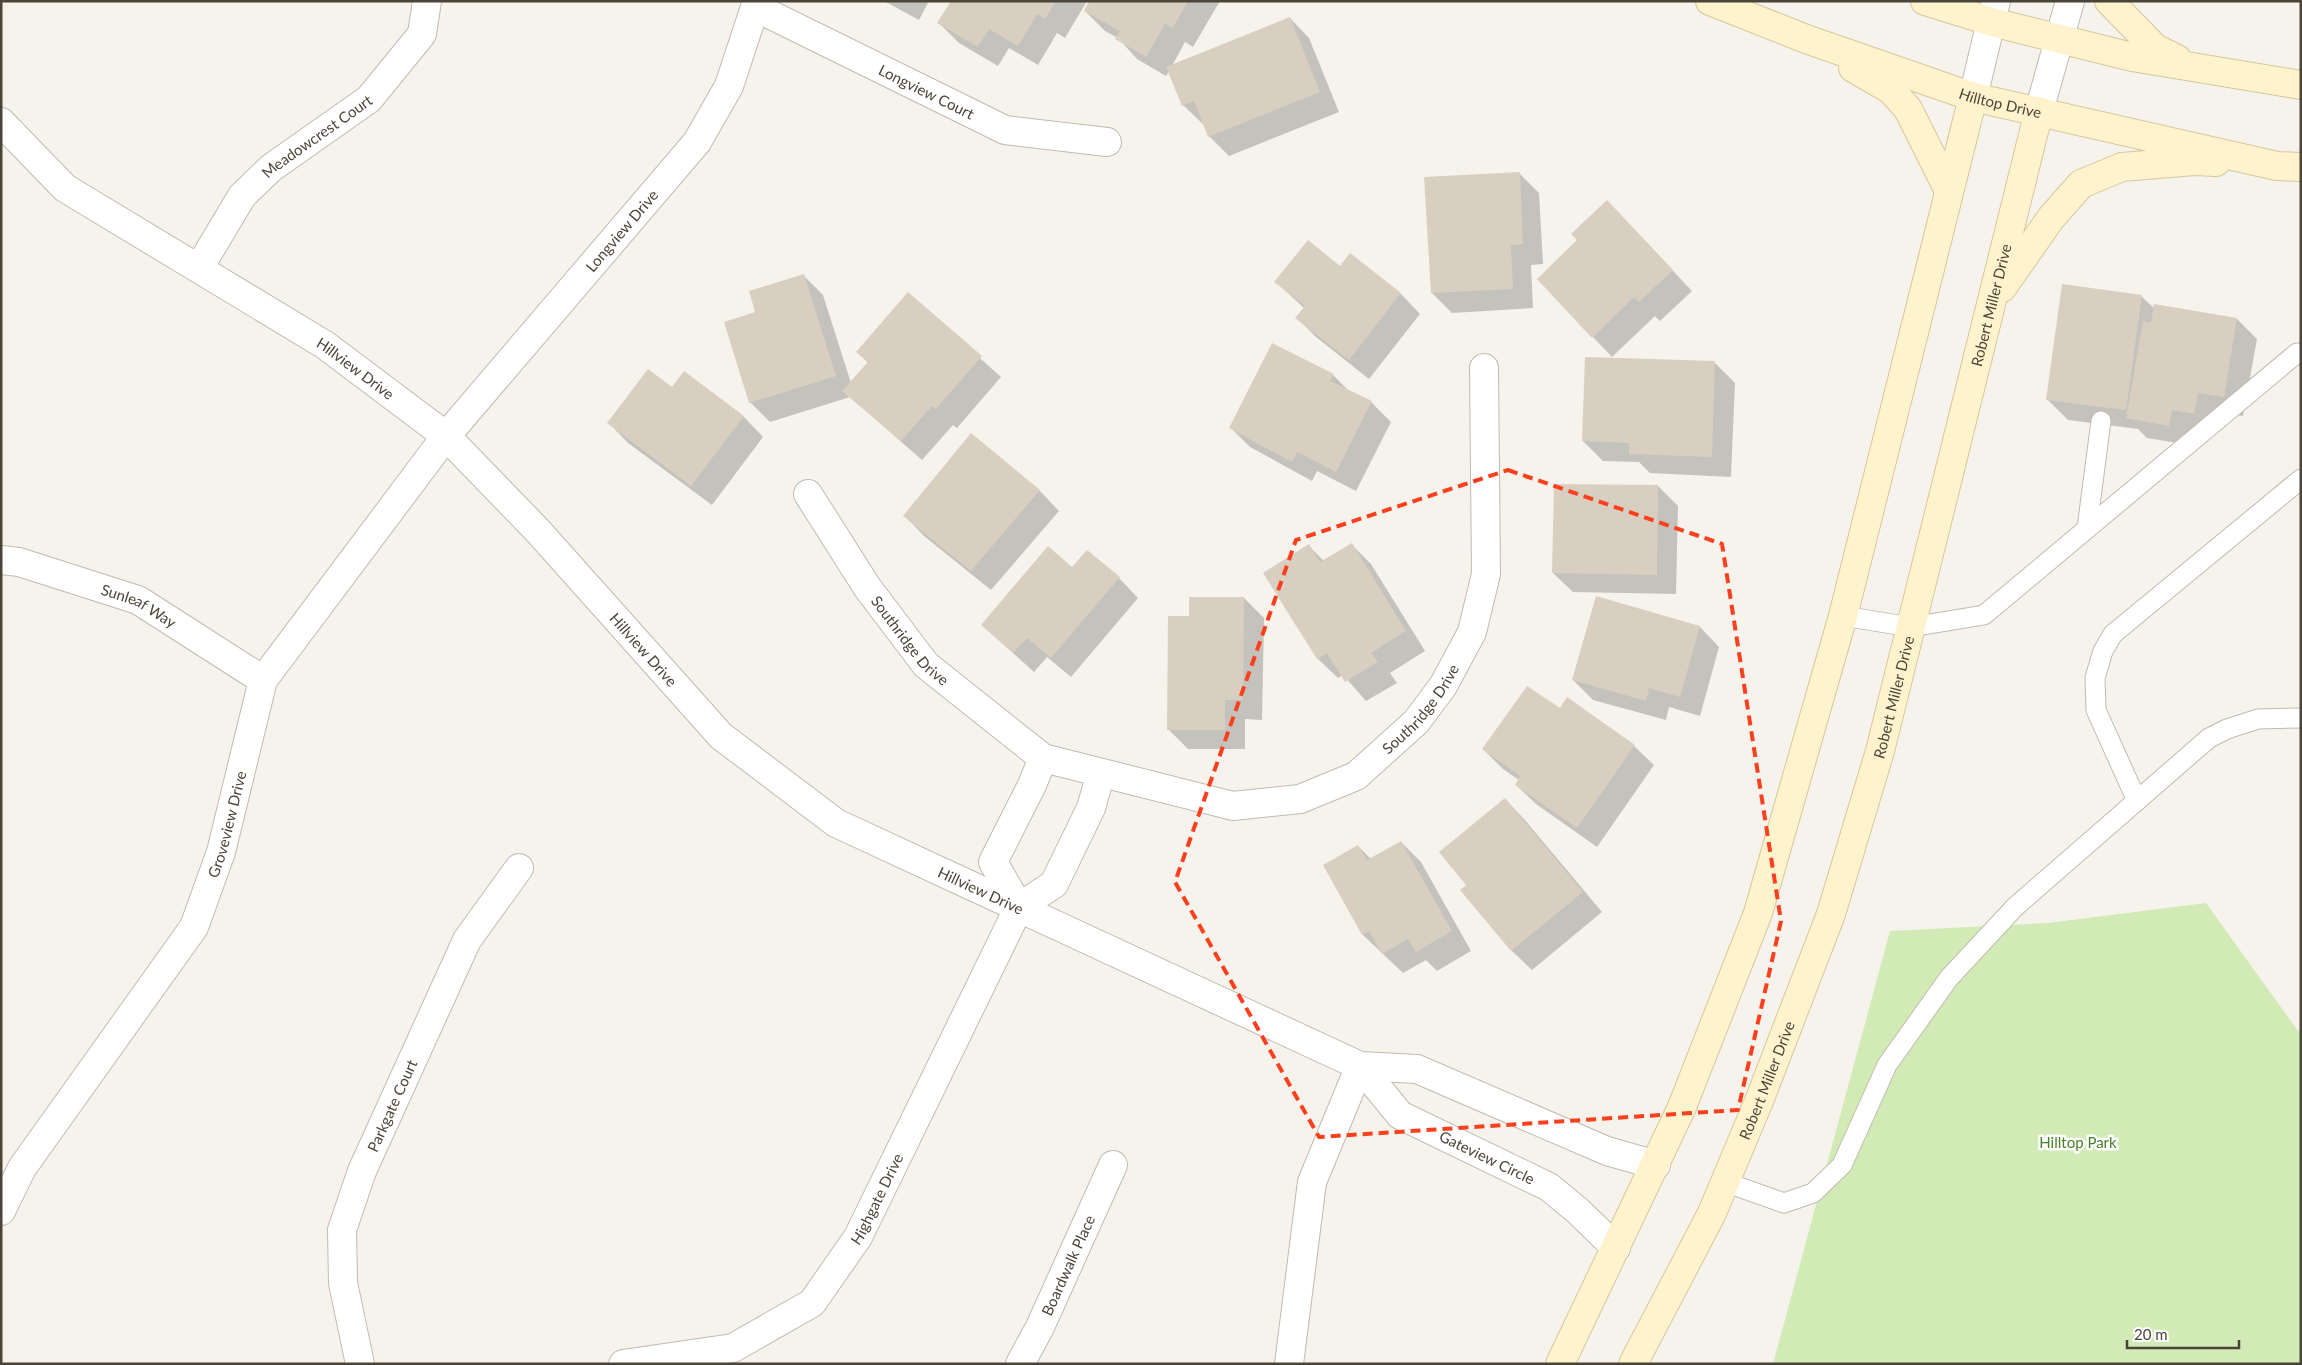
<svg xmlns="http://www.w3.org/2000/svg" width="2302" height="1365" font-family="Lato,sans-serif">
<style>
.green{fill:#d2eab5}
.shadow{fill:#0003}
.building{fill:#d8cfc1}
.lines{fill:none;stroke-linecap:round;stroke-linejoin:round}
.service-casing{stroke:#c2bbae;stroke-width:21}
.minor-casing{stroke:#c2bbae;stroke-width:30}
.tertiary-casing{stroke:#c2bbae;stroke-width:30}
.secondary-casing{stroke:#d6c79b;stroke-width:30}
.service{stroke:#fff;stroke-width:19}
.minor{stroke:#fff;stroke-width:28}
.tertiary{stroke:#fff;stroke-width:28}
.secondary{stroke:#fff3cd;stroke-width:28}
.marked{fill:none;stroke:#fc3f1d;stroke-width:4;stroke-dasharray:10 6;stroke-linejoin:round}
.labels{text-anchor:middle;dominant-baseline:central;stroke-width:5;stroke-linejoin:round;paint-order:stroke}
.street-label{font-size:15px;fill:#4b4439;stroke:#fff}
.park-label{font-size:15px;fill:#4a7f2a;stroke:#fff}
</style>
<rect width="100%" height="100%" fill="#f6f3ec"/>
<!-- green -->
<path class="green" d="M2206 903 2301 1035V1364H1773L1890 931 2048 923Z"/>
<!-- shadow -->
<g class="shadow">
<path d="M884 1H929L919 20Z"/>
<path d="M952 1H1087L1065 38 1057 33 1038 65 1009 48 998 66 959 43 939 23Z"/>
<path d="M1091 1H1220L1193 47 1185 42 1172 66 1290 18 1309 38 1339 112 1229 156 1209 136 1204 125 1183 105 1169 71 1166 76 1137 59 1118 38 1105 31 1085 11Z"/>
<path d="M1519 173 1539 193 1543 264 1531 265 1533 308 1452 313 1432 293Z"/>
<path d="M1627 222 1692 291 1660 321 1655 316 1612 357 1593 337Z"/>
<path d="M1350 254 1401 294 1420 314 1369 379 1316 337 1297 318 1304 308 1276 282 1340 268Z"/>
<path d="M804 276 823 295 851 383 868 363 858 352 908 294 1001 377 957 428 953 425 922 460 850 397 770 422 750 402 757 313Z"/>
<path d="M2141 296 2155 309 2237 319 2257 339 2243 416 2218 412 2189 445 2147 438 2138 429 2068 420 2048 400Z"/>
<path d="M1715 363 1735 383 1731 477 1650 473 1639 462 1603 461 1583 441Z"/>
<path d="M684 373 744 417 763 437 712 505 628 443 609 423 672 389Z"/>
<path d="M1333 375 1350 392 1371 402 1391 422 1356 491 1317 471 1312 481 1250 447 1231 428Z"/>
<path d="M971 435 1040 491 1059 511 991 590 924 536 905 516Z"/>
<path d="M1658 486 1678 506 1676 594 1573 592 1553 573Z"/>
<path d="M1351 544 1371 564 1425 651 1390 673 1397 683 1366 701 1343 675 1338 678 1318 659 1265 573 1309 546 1324 561Z"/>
<path d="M1072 569 1119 578 1138 598 1071 677 1047 657 1034 672 982 625Z"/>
<path d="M1244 598 1264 618 1262 720 1245 719V749H1188L1168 729 1191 617Z"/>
<path d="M1700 627 1719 647 1700 716 1669 707 1666 720 1593 700 1573 680Z"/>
<path d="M1560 710 1634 746 1654 765 1597 847 1536 804 1516 785 1519 780 1503 769 1483 749Z"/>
<path d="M1505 799 1524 819 1602 912 1532 970 1512 951 1462 891 1468 886Z"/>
<path d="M1401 842 1421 862 1471 951 1437 971 1426 960 1403 973 1363 935 1325 865 1358 846 1371 859Z"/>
</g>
<!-- building -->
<g class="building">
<path d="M951 1H1056L1045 19 1037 14 1018 46 989 29 978 47 937 23Z"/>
<path d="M1089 1H1188L1173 28 1165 24 1146 57 1115 39 1120 31 1084 11Z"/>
<path d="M1290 17 1320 92 1208 137 1194 101 1182 106 1166 67Z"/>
<path d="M1520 172 1523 244 1511 245 1513 289 1431 293 1424 177Z"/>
<path d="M1607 200 1673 270 1639 302 1634 297 1592 338 1537 279 1577 240 1571 234Z"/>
<path d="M1308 240 1340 266 1350 253 1401 293 1349 360 1295 318 1305 306 1274 282Z"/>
<path d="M804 274 836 376 749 403 724 322 755 312 749 291Z"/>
<path d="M2062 284 2142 295 2126 410 2046 400Z"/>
<path d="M908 292 982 356 936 409 932 406 901 441 842 391 868 362 856 352Z"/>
<path d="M2154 304 2237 318 2224 397 2198 393 2194 414 2172 410 2169 426 2126 418 2143 321 2151 323Z"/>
<path d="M1272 343 1334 374 1330 381 1372 401 1336 472 1297 452 1292 462 1229 428Z"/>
<path d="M1585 357 1715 361 1712 457 1629 454V443L1582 441Z"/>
<path d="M648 369 672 387 684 371 744 416 691 486 607 423Z"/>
<path d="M971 433 1040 490 971 571 903 516Z"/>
<path d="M1554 484 1658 485 1657 575 1552 573Z"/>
<path d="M1352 543 1406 631 1371 653 1378 662 1345 682 1327 653 1317 659 1263 573 1309 544 1320 562Z"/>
<path d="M1048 546 1072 567 1087 550 1120 577 1051 658 1027 638 1013 653 981 625Z"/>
<path d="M1596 596 1700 626 1680 697 1649 688 1646 701 1572 680Z"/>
<path d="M1189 597H1244L1243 700H1225V730H1167L1168 616H1189Z"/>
<path d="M1527 686 1560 708 1567 697 1635 745 1577 828 1515 785 1520 776 1482 749Z"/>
<path d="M1505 798 1583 892 1511 951 1460 890 1466 885 1439 852Z"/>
<path d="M1401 841 1452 931 1416 952 1408 939 1382 954 1369 931 1362 935 1323 865 1358 845 1367 860Z"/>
</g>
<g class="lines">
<!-- service casing -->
<g class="service-casing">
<g id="service">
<path d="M2087 528 2101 421"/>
<path d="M1843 616 1911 627 1984 615 2297 353"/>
<path d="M2137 801 2096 710 2095 678 2103 651 2113 634 2301 479"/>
<path d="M1725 1182 1784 1203 1813 1193 1842 1165 1887 1065 1949 978 2015 907 2209 738 2227 729 2258 719 2301 718"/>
</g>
</g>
<!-- minor casing -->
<g class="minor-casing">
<g id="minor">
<path id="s1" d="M757 8 1005 130 1107 142"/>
<path id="s2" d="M1 122 65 188 325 345 446 436 538 531 721 736 836 823 1360 1066 1417 1069 1607 1151 1656 1165"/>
<path id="s3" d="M199 268 242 196 271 168 369 99 422 34 427 1"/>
<path id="s4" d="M808 494 867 587 926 665 1043 758 1233 806 1300 799 1356 776 1416 722 1443 686 1472 632 1486 574 1484 368"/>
<path id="s5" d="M1 560 19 562 138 600 263 680"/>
<path d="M1019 907 993 862 1032 785 1043 758"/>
<path d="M1019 907 1054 884 1091 808 1101 773"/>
<path id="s6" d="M1360 1066 1400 1115 1549 1187 1578 1211 1616 1248"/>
<path id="s7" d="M1 1211 22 1168 194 927 221 852 263 680 446 436 697 142 729 86 757 1"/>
<path id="s8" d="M360 1364 343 1283 342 1230 362 1171 467 940 519 868"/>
<path id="s9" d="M623 1364 733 1348 812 1303 858 1237 1019 907"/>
<path id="s10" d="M1020 1364 1040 1327 1113 1165"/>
<path d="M1289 1364 1312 1182 1360 1066"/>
</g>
</g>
<!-- tertiary casing -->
<g class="tertiary-casing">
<g id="tertiary">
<path d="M1973 97 1996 1"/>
<path d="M2039 111 2070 1"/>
</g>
</g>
<!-- secondary casing -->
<g class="secondary-casing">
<g id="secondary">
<path id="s11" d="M1710 1 1806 39 1973 97 2277 166 2301 167"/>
<path d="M1925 1 1992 22 2132 57 2301 85"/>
<path d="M2109 1 2155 48 2177 59"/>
<path d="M1853 68 1891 90 1908 109 1949 191"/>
<path d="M2002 288 2051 218 2081 184 2122 167 2194 161 2216 162"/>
<path d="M1560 1364 1682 1107 1758 913 1843 616 1973 97"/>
<path id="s12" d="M1633 1364 1712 1213 1759 1101 1831 914 1880 751 2039 111"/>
</g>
</g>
<!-- service -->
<use href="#service" class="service"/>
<!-- minor -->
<use href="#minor" class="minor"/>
<!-- tertiary -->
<use href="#tertiary" class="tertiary"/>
<!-- secondary -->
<use href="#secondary" class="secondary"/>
</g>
<!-- marked area -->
<path class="marked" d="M1508 470 1722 544 1781 921 1738 1110 1319 1137 1175 882 1296 540Z"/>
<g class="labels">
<!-- street labels -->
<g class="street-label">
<text stroke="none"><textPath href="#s1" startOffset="189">Longview Court</textPath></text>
<text stroke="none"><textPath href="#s11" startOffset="308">Hilltop Drive</textPath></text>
<text stroke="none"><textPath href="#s3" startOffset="180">Meadowcrest Court</textPath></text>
<text stroke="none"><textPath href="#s7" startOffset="1176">Longview Drive</textPath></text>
<text stroke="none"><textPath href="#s12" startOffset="1122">Robert Miller Drive</textPath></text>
<text stroke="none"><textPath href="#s2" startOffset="434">Hillview Drive</textPath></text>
<text stroke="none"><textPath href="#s5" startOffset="146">Sunleaf Way</textPath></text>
<text stroke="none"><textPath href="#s4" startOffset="179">Southridge Drive</textPath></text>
<text stroke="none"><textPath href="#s2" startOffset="838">Hillview Drive</textPath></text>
<text stroke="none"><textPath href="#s12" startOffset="718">Robert Miller Drive</textPath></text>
<text stroke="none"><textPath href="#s4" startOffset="775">Southridge Drive</textPath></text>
<text stroke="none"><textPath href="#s7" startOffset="452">Groveview Drive</textPath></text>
<text stroke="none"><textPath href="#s2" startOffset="1258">Hillview Drive</textPath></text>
<text stroke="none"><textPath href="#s12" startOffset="314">Robert Miller Drive</textPath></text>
<text stroke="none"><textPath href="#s8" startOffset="270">Parkgate Court</textPath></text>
<text stroke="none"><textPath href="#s6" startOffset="160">Gateview Circle</textPath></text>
<text stroke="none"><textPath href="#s9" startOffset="325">Highgate Drive</textPath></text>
<text stroke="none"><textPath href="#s10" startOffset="110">Boardwalk Place</textPath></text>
</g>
<!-- park labels -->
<g class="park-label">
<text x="2078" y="1142">Hilltop Park</text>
</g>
</g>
<!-- border -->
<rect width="2302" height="1365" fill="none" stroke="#4b4439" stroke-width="5"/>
<!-- scale -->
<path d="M2127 1340v8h112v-8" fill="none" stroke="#4b4439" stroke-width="2.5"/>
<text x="2134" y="1340" font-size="15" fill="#4b4439" stroke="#ffffff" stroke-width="4" paint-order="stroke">20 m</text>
</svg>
